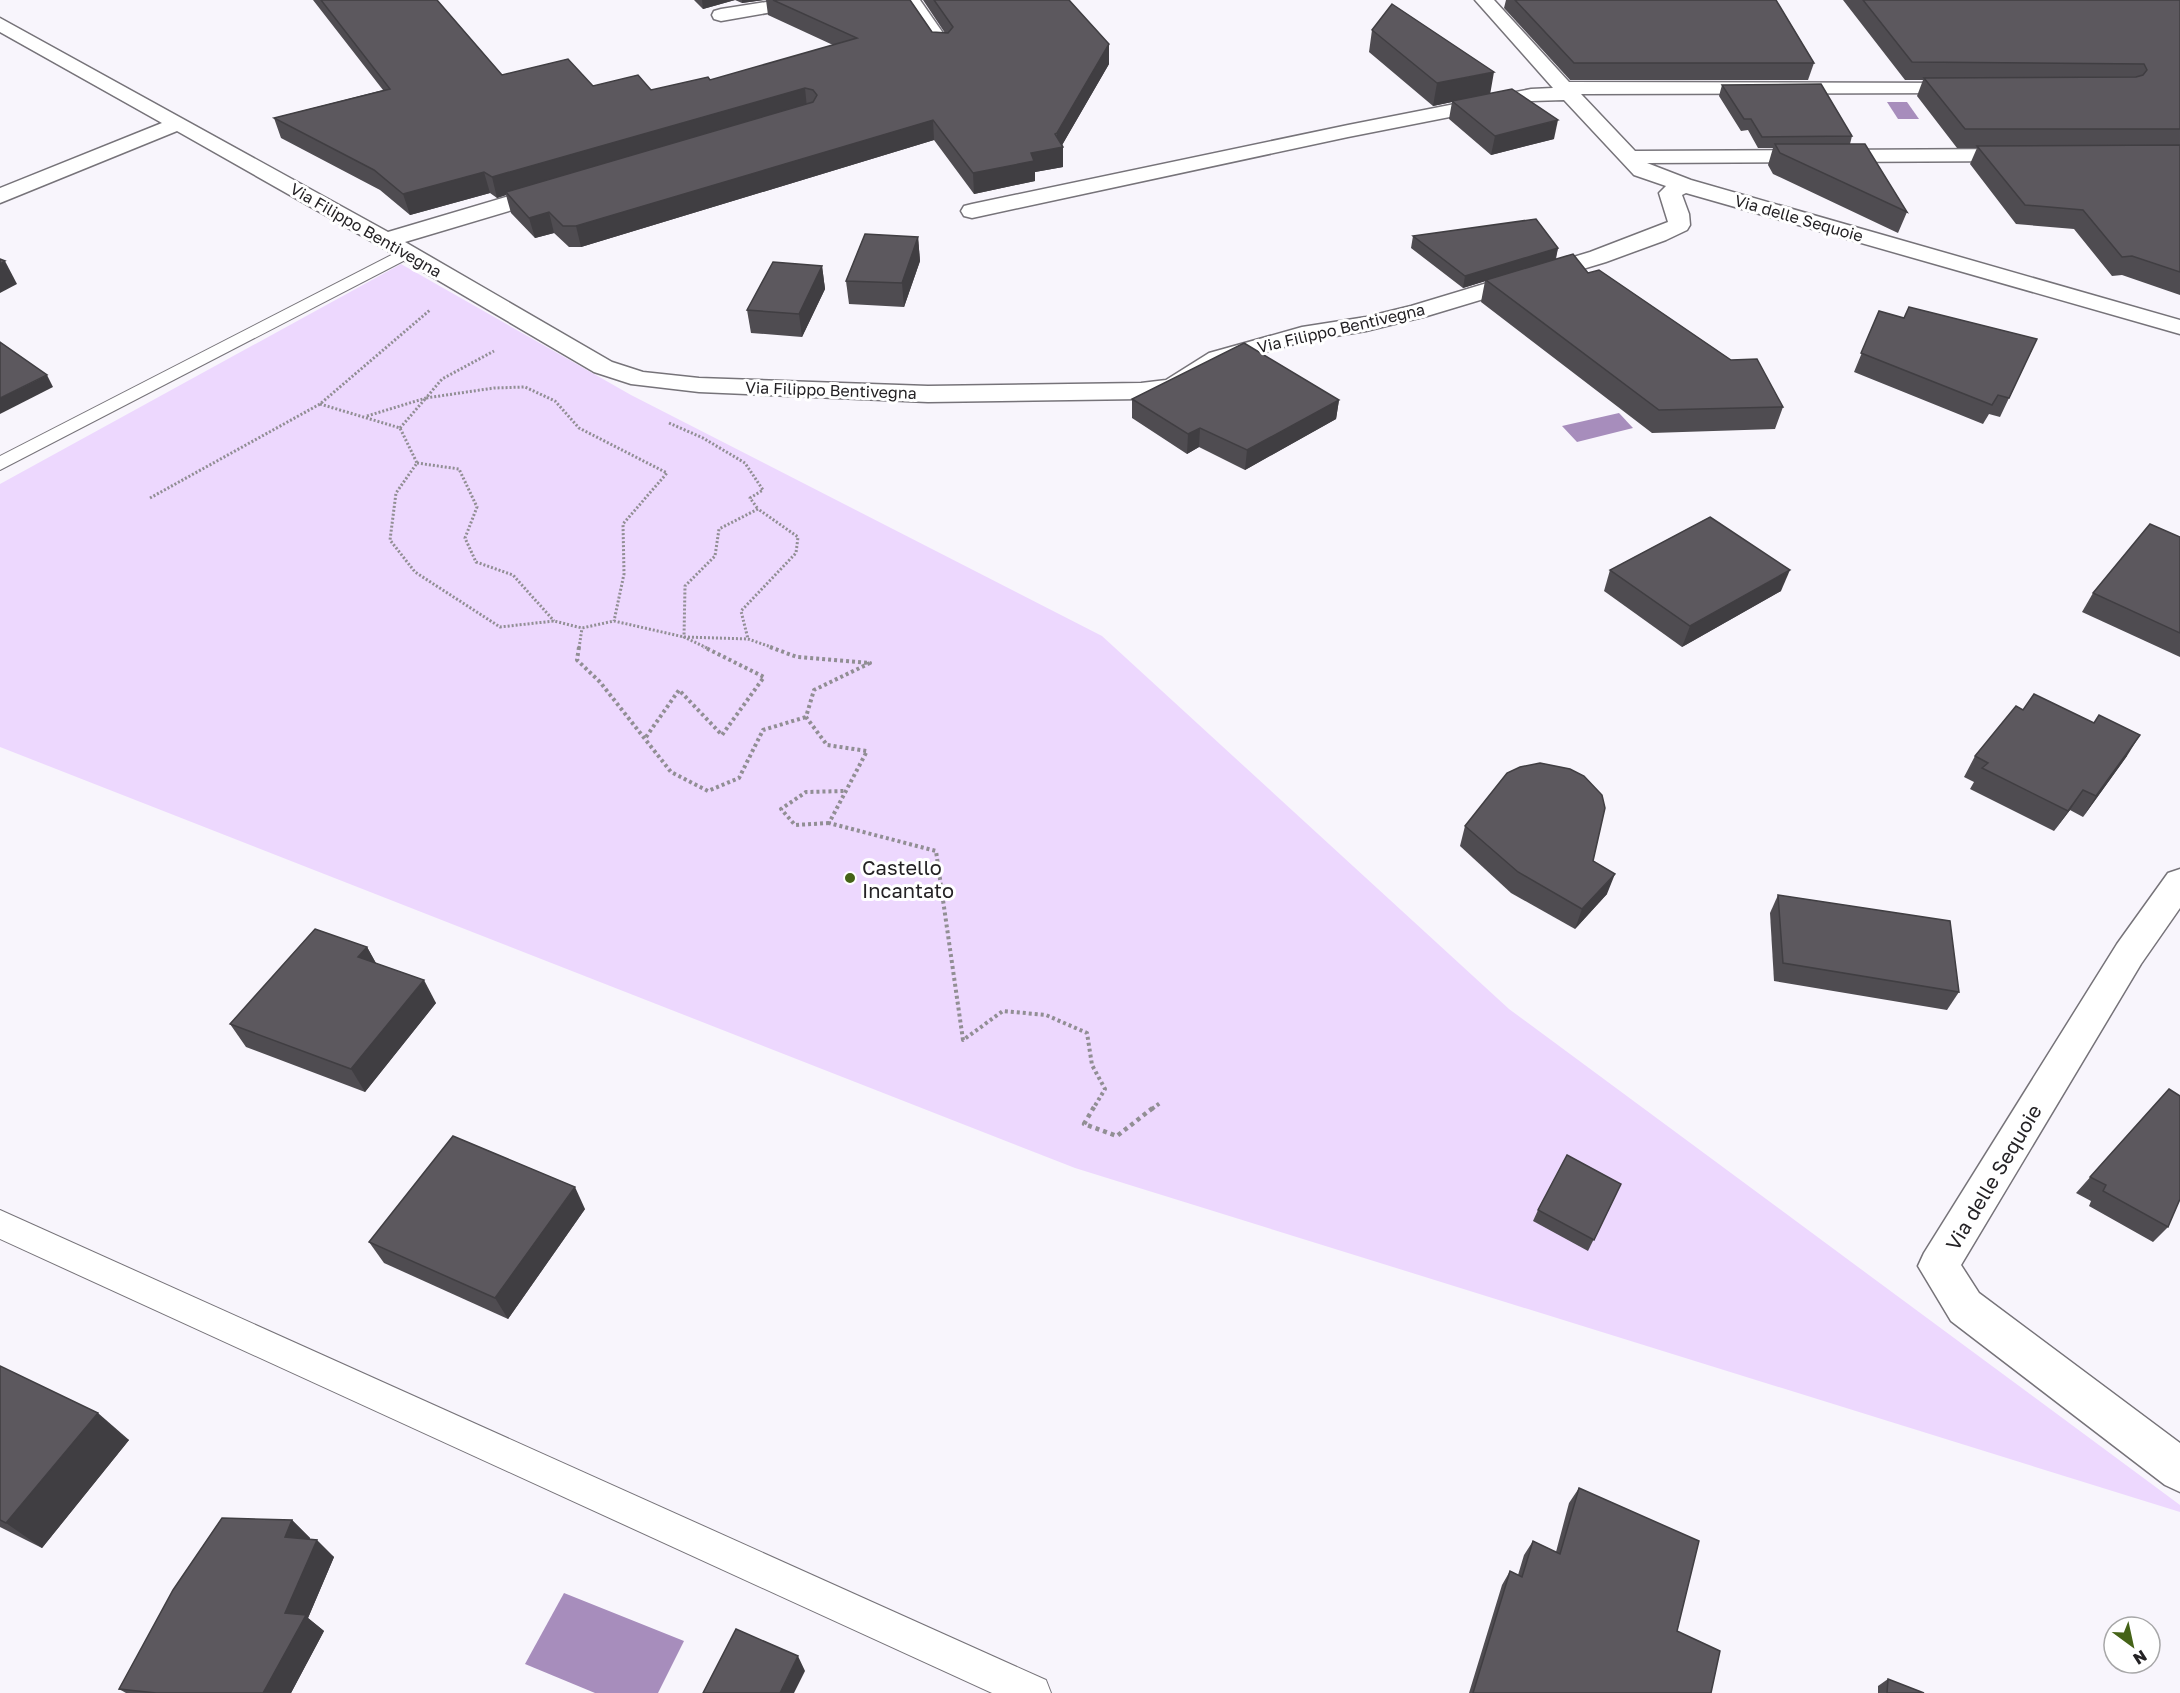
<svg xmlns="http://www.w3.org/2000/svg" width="2180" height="1693" font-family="'Golos Text',sans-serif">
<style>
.green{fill:#edd8fe}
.water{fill:#a78dbc}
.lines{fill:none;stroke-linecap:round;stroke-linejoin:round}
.lane-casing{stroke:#767379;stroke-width:2}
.street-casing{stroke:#767379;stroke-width:3}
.path-far2{stroke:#918e94;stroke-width:3;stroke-dasharray:2 2;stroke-linecap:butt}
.path-far1{stroke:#918e94;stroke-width:4;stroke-dasharray:3 3;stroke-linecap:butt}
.path{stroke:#918e94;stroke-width:4.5;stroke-dasharray:4 4;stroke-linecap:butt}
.lane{fill:#fff;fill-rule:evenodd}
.street{fill:#fff;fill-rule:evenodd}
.wall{fill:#4f4c51}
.shaded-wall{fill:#403e42}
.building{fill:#5c585e;stroke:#403e42;stroke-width:1.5}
.poi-dot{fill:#456317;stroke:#fff;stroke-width:2}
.labels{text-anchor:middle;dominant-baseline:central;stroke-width:6;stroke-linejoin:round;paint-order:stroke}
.far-street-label{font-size:16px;fill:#242225;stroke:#fff}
.poi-label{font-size:20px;fill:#242225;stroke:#fff;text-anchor:start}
.street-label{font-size:20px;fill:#242225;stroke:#fff}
</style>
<rect width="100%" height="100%" fill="#f8f5fc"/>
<!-- green -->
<path class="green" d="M401 264 631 395 1102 636 1509 1009 2180 1505V1512L1075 1168 0 747V484Z"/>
<!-- water -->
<g class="water">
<path d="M1887 102H1907L1919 119H1898Z"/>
<path d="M1619 413 1633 428 1577 442 1562 426Z"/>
<path d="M564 1593 684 1641 658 1693H595L525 1664Z"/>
</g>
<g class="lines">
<!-- lane casing -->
<g class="lane-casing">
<g id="lane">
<path d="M407 247 413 248 416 252 413 256 0 470V456Z"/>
<path d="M0 1210 1046 1680 1051 1693H992L0 1239Z"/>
</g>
</g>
<!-- street casing -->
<g class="street-casing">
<g id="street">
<path d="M779 0H822L819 4 813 5 721 21 714 19 712 15 714 11 721 9Z"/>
<path d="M902 0H920L952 46 949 50H935Z"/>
<path d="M1475 0H1494L1569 82 1971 83 1974 87 1971 91 1964 93 1581 94 1635 151 2019 149 2026 151 2029 155 2026 159 2019 161 1647 163 1691 180 2180 320V334L1686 193 1682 195 1689 214 1690 225 1687 230 1666 240 1606 262 1427 316 1366 331 1305 341 1227 363 1182 391 1141 399 928 402 699 392 631 384 594 372 378 245 177 131 0 203V188L162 123 0 32V18L388 232 543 186 551 185 559 186 562 191 559 196 405 242 612 362 643 372 699 378 928 386 1141 383 1166 380 1209 353 1302 327 1366 317 1411 306 1590 252 1668 222 1659 193 1666 186 1634 175 1564 100 1531 101 1348 137 972 218 964 216 961 211 964 206 972 204 1348 125 1531 89 1553 88Z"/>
<path d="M2180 869V908L2141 964 1961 1265 1979 1293 2180 1443V1492L2165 1485 1951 1321 1918 1266 1924 1253 2117 944 2168 873Z"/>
</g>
</g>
<!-- path-far2 -->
<g class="path-far2">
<path d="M320 404 400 428 417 463 396 493 390 540 415 572 500 627 554 621 582 628 614 621 684 637 748 639 774 648"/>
<path d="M367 416 426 398 442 379 494 351"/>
<path d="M669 423 703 438 745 463 763 490 750 498 758 509"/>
<path d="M400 428 426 398 494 388 525 387 555 401 579 428 667 473 623 524 624 574 614 621"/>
<path d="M417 463 459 469 477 507 465 538 476 562 513 575 554 621"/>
<path d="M150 498 320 404 430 310"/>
<path d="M579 648 582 628"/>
<path d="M707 648 684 637 685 586 715 556 719 529 758 509 798 537 796 553 741 611 748 639"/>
</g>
<!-- path-far1 -->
<g class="path-far1">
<path d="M579 647 577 660 600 682 671 772 708 791 739 778 763 730 806 717"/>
<path d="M770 647 797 657 870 663 814 690 806 717 827 745 867 751 829 823 936 851 963 1040 1003 1011 1046 1015 1087 1033 1092 1065 1105 1089 1093 1109"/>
<path d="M646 737 679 690 722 735 764 677 704 647"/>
<path d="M829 823 795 825 781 809 806 792 845 791"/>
<path d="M1152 1109 1160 1103"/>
</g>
<!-- path -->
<path class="path" d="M1094 1107 1084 1124 1117 1136 1154 1107"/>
<!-- lane -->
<use href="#lane" class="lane"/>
<!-- street -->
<use href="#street" class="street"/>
</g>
<!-- wall -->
<g class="wall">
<path d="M313 0H437L502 75 593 86 651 90 710 80 833 45 768 15 766 0H910L932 32 945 33 923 0H1069L1109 44V64L1062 145 1063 167 1035 172V181L974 194 934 140 581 247H569L554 233 535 238 511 213 506 195 497 198 490 193 410 215 380 190 281 138 274 118 383 90Z"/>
<path d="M694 0H764L742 3 735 0 703 9Z"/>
<path d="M1506 0H1776L1814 63 1808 80H1570L1504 8Z"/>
<path d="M1843 0H2180V295L2122 275 2112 276 2074 229 2016 224 1970 164 1977 148H1957L1917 96 1923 80H1905Z"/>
<path d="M1372 30 1490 93 1554 139 1491 155 1449 119 1452 102 1433 106 1369 52Z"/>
<path d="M1722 85 1852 136 1850 144 1907 212 1898 233 1773 174 1768 165 1773 148H1758L1748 130 1741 131 1719 96Z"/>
<path d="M1413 236 1558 248 1556 259 1588 273 1783 407 1775 429 1652 433 1481 302 1485 281 1463 288 1411 248Z"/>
<path d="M918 237 920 261 904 307 849 304 846 281Z"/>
<path d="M822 266 825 289 802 337 751 333 747 310Z"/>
<path d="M1879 311 1904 318 2037 339 2000 417 1989 414 1983 424 1854 372Z"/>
<path d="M1132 399 1339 400 1336 419 1245 470 1199 447 1187 454 1132 418Z"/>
<path d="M2180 537V657L2082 612 2093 593Z"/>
<path d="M1610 570 1781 591 1682 647 1604 591Z"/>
<path d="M1975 756H2127L2083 817 2070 810 2054 831 1970 789 1974 782 1964 777Z"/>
<path d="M1465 826 1593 861 1607 894 1575 929 1511 893 1460 846Z"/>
<path d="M1778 895 1959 992 1947 1010 1774 981 1770 913Z"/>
<path d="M367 947 376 963 436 1003 365 1092 246 1047 230 1024Z"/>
<path d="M2169 1089 2168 1227 2153 1242 2089 1206 2091 1201 2076 1193Z"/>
<path d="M1621 1184 1588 1251 1533 1221 1538 1210Z"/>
<path d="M585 1209 508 1319 384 1263 369 1242Z"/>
<path d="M0 1366 129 1440 42 1548 0 1527Z"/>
<path d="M1579 1488 1677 1631 1711 1693H1469L1502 1585 1510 1571 1518 1575 1524 1555 1533 1541 1556 1552 1569 1503Z"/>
<path d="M292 1520 310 1538V1539L334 1557 308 1618 324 1631 291 1693H126L119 1689Z"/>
<path d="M1888 1679 1924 1693H1878V1686Z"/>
</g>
<!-- shaded-wall -->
<g class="shaded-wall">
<path d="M702 0H735L703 9Z"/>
<path d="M742 0H764L742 3Z"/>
<path d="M1109 44V64L1061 147H1063V167L1035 172V181L974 194 973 173 1031 153 1057 148V133Z"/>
<path d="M1494 72 1490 95 1452 101V102L1433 106 1437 83Z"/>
<path d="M805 88 807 108 506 192V195L497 198 492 177Z"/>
<path d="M933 120 934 140 581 247 576 226Z"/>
<path d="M1558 120 1554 139 1491 155 1495 136Z"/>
<path d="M484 172 490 193 410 215 403 194Z"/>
<path d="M549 212 554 233 535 238 529 218Z"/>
<path d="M918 237 920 261 904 307 902 283Z"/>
<path d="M1558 248 1555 260 1463 288 1465 276Z"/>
<path d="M5 261 17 284 0 293V264Z"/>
<path d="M822 266 825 289 802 337 799 314Z"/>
<path d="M47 375 53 387 0 414V398Z"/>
<path d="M1339 400 1336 419 1245 470 1247 450Z"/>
<path d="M1200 428 1199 447 1187 454 1188 434Z"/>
<path d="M1790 570 1781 591 1682 647 1690 626Z"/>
<path d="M2140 735 2127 756 2083 817 2096 796Z"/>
<path d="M2083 790 2070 810 2054 831 2068 811Z"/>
<path d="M1615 874 1607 894 1575 929 1582 909Z"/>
<path d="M367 947 380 971 358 957Z"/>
<path d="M424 980 436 1003 365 1092 351 1069Z"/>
<path d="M575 1187 585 1209 508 1319 495 1298Z"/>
<path d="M98 1413 129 1440 42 1548 6 1523Z"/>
<path d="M292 1520 310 1538 303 1554 285 1537Z"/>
<path d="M317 1540 334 1557 308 1618 324 1631 291 1693H263L285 1613Z"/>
<path d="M798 1656 805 1671 794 1693H780Z"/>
</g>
<!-- building -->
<g class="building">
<path d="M321 0H437L502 75 568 59 593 86 638 75 651 90 708 77 710 80 857 38 773 0H910L932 32 948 33 953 27 934 0H1069L1109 44 1057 133 1055 134 1063 147 1031 153 1034 161 973 173 933 120 576 226H563L549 212 529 218 506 192 813 102 817 95 813 90 805 88 492 177 484 172 403 194 374 170 274 118 390 89Z"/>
<path d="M1515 0H1776L1814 63H1574Z"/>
<path d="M1863 0H2180V129H1965L1924 78 2136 77 2143 75 2147 70 2144 64 1912 62Z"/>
<path d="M1392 4 1494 72 1437 83 1372 30Z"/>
<path d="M1821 84 1852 136 1762 137 1751 119H1744L1722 85Z"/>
<path d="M1512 89 1558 120 1495 136 1452 101Z"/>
<path d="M1775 144H1865L1907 212 1780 153Z"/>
<path d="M2180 145V272L2132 256 2122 257 2083 210 2025 205 1977 146Z"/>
<path d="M1536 219 1558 248 1465 276 1413 236Z"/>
<path d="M865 234 918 237 902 283 846 281Z"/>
<path d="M1573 254 1588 273 1599 270 1731 360 1757 359 1783 407 1659 410 1486 280Z"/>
<path d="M0 259 5 261 0 264Z"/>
<path d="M773 262 822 266 799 314 747 310Z"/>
<path d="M1909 307 2037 339 2009 398 1998 395 1992 405 1861 353 1879 311 1904 318Z"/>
<path d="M0 342 47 375 0 398Z"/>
<path d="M1244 343 1339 400 1247 450 1200 428 1188 434 1132 399Z"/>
<path d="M1710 517 1790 570 1690 626 1610 570Z"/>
<path d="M2150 524 2180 537V633L2093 593Z"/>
<path d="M2034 694 2094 723 2099 715 2140 735 2096 796 2083 790 2068 811 1982 768 1988 763 1975 756 2016 706 2023 710Z"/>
<path d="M1540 763 1570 769 1584 776 1602 795 1605 808 1593 861 1615 874 1582 909 1518 872 1465 826 1507 773 1520 767Z"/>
<path d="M1778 895 1950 921 1959 992 1783 963Z"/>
<path d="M315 929 367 947 358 957 424 980 351 1069 230 1024Z"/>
<path d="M2169 1089 2180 1096V1199L2168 1227 2103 1191 2106 1185 2090 1177Z"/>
<path d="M453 1136 575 1187 495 1298 369 1242Z"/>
<path d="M1567 1155 1621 1184 1594 1240 1538 1210Z"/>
<path d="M0 1366 98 1413 6 1523 0 1520Z"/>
<path d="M1579 1488 1699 1541 1677 1631 1720 1651 1711 1693H1473L1510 1571 1522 1577 1533 1541 1560 1554Z"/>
<path d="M222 1518 292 1520 285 1537 317 1540 285 1613 306 1615 263 1693H156L119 1689 173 1590Z"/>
<path d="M736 1629 798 1656 780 1693H703Z"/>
<path d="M1888 1679 1924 1693H1887Z"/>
</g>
<!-- markers -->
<circle class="poi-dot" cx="850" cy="878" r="6"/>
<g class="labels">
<!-- far-street labels -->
<g class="far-street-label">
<text transform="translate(1799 218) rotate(16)">Via delle Sequoie</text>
<text transform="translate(366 230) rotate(30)">Via Filippo Bentivegna</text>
<text transform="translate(1341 328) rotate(-13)">Via Filippo Bentivegna</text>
<text transform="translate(831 390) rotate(2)">Via Filippo Bentivegna</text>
</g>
<!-- poi labels -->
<g class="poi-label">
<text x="862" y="867">Castello<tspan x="862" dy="23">Incantato</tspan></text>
</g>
<!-- street labels -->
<g class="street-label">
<text transform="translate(1993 1177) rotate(-59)">Via delle Sequoie</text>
</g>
</g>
<!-- north arrow -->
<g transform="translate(2132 1645) rotate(147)"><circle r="28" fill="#ffffff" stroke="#a7a7a8" stroke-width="1.5"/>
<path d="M0-4.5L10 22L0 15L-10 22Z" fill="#456317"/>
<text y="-9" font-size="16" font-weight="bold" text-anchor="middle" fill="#242225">N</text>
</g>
</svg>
